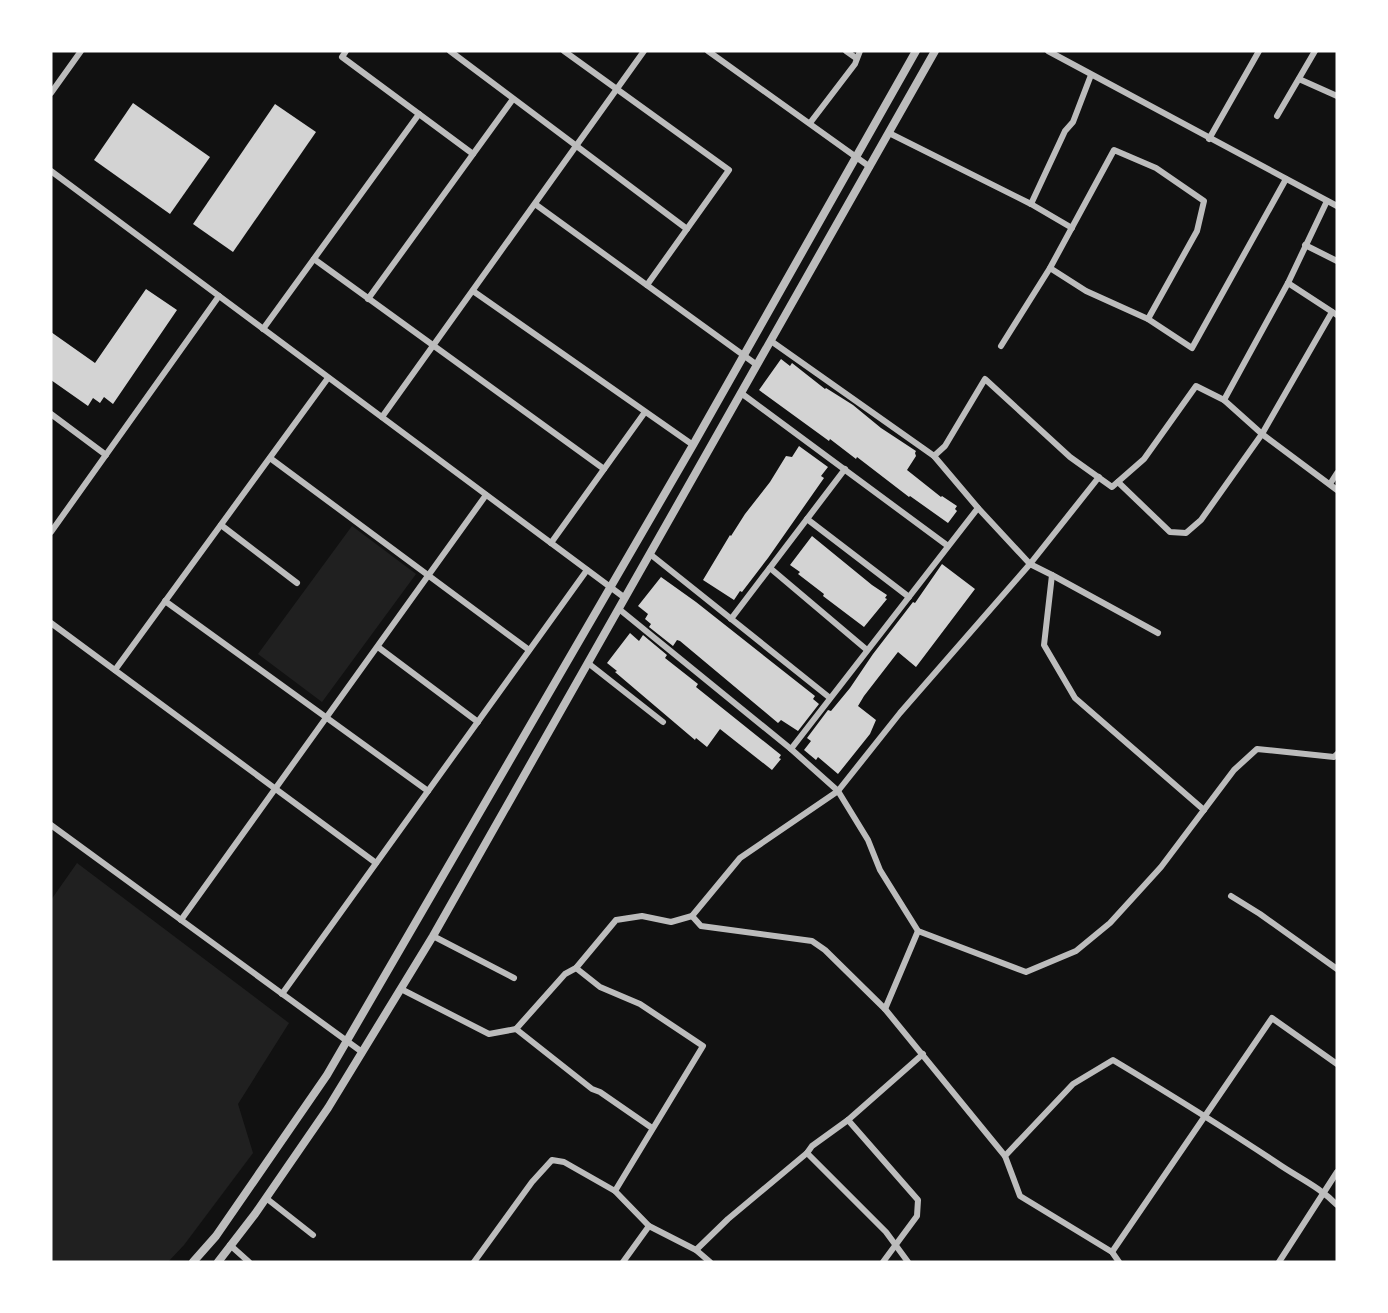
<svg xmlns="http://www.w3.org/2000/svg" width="1388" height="1313" font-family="'DejaVu Sans',sans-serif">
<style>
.green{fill:#202020}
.building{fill:#d3d3d3}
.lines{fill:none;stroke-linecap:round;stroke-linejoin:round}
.minor{stroke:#bcbcbc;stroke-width:6}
.tertiary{stroke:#bcbcbc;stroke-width:8}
</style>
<rect width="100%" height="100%" fill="#111"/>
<!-- green -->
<g class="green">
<path d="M352 526 416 574 322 702 258 654Z"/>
<path d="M77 863 289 1023 238 1104 253 1153 184 1245 168 1262H51V900Z"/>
</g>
<!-- building -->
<g class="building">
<path d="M133 103 210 157 170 214 94 160Z"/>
<path d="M275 104 316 132 233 252 193 224Z"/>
<path d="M146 289 177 310 113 404 104 397 100 403 93 398 88 406 51 380V332L95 363Z"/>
<path d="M781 359 790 366 792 363 825 389 826 388 853 405 881 428 916 451 915 453 916 456 907 470 941 497 942 496 957 506 955 509 957 511 948 523 910 496 909 497 857 457 856 459 830 439 829 441 759 390Z"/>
<path d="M799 446 828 467 821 476 824 478 768 558 742 592 740 591 734 600 703 580 730 535 731 536 745 514 770 482 786 456 792 457Z"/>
<path d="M812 536 872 585 887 595 885 598 887 599 864 627 823 596 824 594 798 574 800 572 790 565Z"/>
<path d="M942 564 975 589 916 667 898 652 864 696 858 706 876 720 870 734 838 774 818 757 816 760 804 750 811 741 807 738 828 710 831 711 850 688 873 654 913 602 915 603Z"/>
<path d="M661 577 696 602 815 696 813 699 819 704 798 731 781 720 778 723 680 641 677 640 673 646 649 627 651 624 645 619 648 614 638 606Z"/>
<path d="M630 633 639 641 643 635 667 655 665 658 698 684 696 687 781 755 779 758 781 759 772 770 720 729 707 747 696 738 695 740 615 672 617 671 607 663Z"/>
</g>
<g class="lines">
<!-- minor -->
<g class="minor">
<path d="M346 51 342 57 473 154"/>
<path d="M450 51 687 229"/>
<path d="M564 51 729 170 647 285"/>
<path d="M708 51 870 167"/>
<path d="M846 51 856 58"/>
<path d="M1048 51 1337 206"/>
<path d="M1299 79 1337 96"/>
<path d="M51 93 81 51"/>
<path d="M1277 116 1315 51"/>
<path d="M810 123 855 64 860 51"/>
<path d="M889 133 1031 204 1072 228"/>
<path d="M1209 139 1259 51"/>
<path d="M51 171 625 598"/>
<path d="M535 204 757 365"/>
<path d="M1031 204 1065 131 1073 122 1091 75"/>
<path d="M1305 245 1337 261"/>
<path d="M314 259 604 469"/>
<path d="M1050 268 1086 291 1148 319 1192 348 1286 179"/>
<path d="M1288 283 1337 315"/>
<path d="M473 291 693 445"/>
<path d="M368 299 513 99"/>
<path d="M263 329 419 114"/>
<path d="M771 341 934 456 945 446 985 379 1070 457 1112 487 1144 459 1196 386 1224 400 1262 434 1337 490"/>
<path d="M1001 346 1050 268 1114 150 1156 168 1204 201 1197 231 1148 319"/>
<path d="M741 393 948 546"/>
<path d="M1224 400 1288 283 1327 201"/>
<path d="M51 414 106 455"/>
<path d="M382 417 644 51"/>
<path d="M934 456 978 508 1030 564 1052 575 1044 645 1075 698 1204 810"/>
<path d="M270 458 529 650"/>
<path d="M1118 482 1170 532 1186 533 1201 520 1262 434 1332 312"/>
<path d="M1330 484 1337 473"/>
<path d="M807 519 909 597"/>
<path d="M221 525 297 583"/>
<path d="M51 532 219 296"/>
<path d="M551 543 645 412"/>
<path d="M650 554 830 698"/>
<path d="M770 568 867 650"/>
<path d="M1052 575 1158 633"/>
<path d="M165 601 428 791"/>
<path d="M619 609 791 749 838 791 868 840 880 870 918 931 1026 972 1076 951 1110 923 1161 867 1234 770 1257 749 1334 757 1337 754"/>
<path d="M731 619 845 469"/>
<path d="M51 623 376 863"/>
<path d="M378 647 478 722"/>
<path d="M588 663 663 722"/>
<path d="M115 670 328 378"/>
<path d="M791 749 978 508"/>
<path d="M51 825 362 1052"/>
<path d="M1231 896 1260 914 1337 969"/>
<path d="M692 916 701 926 812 941 825 950 885 1009 1005 1156"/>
<path d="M181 920 486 495"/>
<path d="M433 936 514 978"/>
<path d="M576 968 600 987 640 1004 703 1046 615 1191"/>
<path d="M401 989 489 1034 516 1029 565 974 576 968 616 920 642 916 671 922 692 916 740 858 838 791 900 713 1030 564 1099 477"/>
<path d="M282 994 587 570"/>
<path d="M885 1009 918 931"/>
<path d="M516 1029 592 1089 600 1092 652 1128"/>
<path d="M848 1120 918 1200 917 1216 883 1262"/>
<path d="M807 1153 886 1232 908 1262"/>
<path d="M266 1198 313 1235"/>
<path d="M230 1245 249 1262"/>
<path d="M696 1250 728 1219 807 1153 812 1146 848 1120 923 1054"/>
<path d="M1112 1252 1272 1018 1337 1064"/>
<path d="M474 1262 532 1182 552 1160 564 1162 615 1191 649 1226 696 1250 710 1262"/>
<path d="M623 1262 649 1226"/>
<path d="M1119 1262 1112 1252 1020 1196 1005 1156 1073 1084 1113 1060C1168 1093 1223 1127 1277 1163 1297 1177 1320 1187 1337 1205"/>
<path d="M1279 1262 1337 1172"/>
</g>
<!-- tertiary -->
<g class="tertiary">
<path d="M193 1262 216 1236 327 1075 693 445 916 51"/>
<path d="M218 1262 255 1214 328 1108 433 936 935 51"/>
</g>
</g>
<!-- border -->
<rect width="1388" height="1313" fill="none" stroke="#ffffff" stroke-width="105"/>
</svg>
